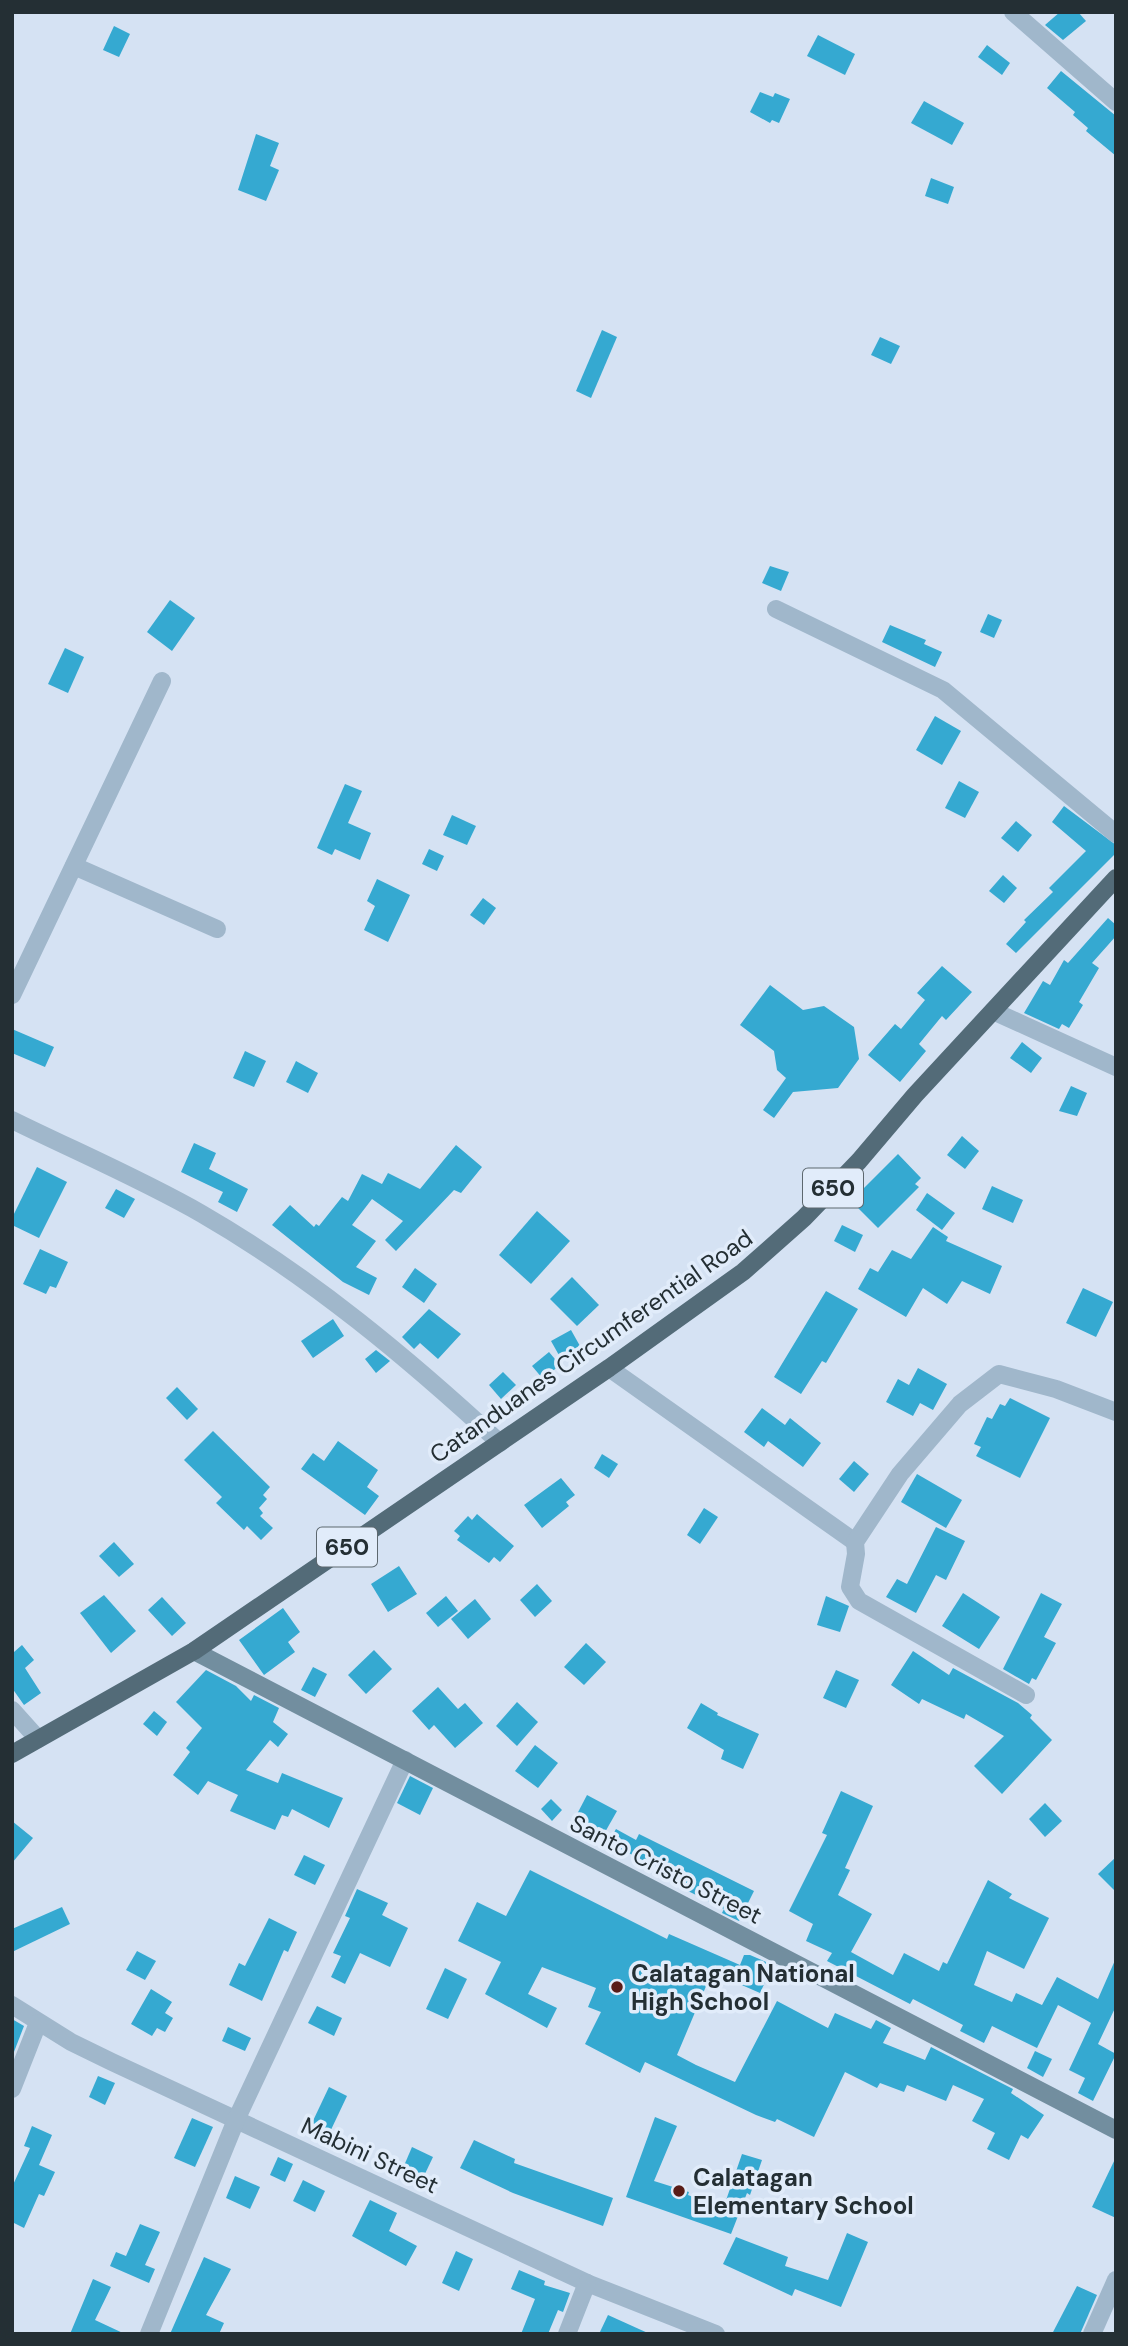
<svg xmlns="http://www.w3.org/2000/svg" width="1128" height="2346" font-family="'DM Sans',sans-serif">
<style>
.building{fill:#35a9d1}
.lines{fill:none;stroke-linecap:round;stroke-linejoin:round}
.street{stroke:#a0b7cb;stroke-width:18}
.secondary{stroke:#728e9f;stroke-width:18}
.primary{stroke:#536b78;stroke-width:18}
.poi-dot{fill:#591c17;stroke:#e1ecfa;stroke-width:2.5}
.labels{text-anchor:middle;dominant-baseline:central;stroke-width:7;stroke-linejoin:round;paint-order:stroke}
.shield{fill:#e1ecfa;stroke:#5d686f;stroke-width:2}
.shield-label{font-size:23px;font-weight:bold;fill:#242f34}
.street-label{font-size:24px;fill:#242f34;stroke:#e1ecfa}
.poi-label{font-size:24px;font-weight:bold;fill:#242f34;stroke:#e1ecfa;text-anchor:start}
</style>
<rect width="100%" height="100%" fill="#d5e2f3"/>
<!-- building -->
<g class="building">
<path d="M1060 12H1078L1086 21 1063 40 1045 25Z"/>
<path d="M114 26 130 34 119 57 103 50Z"/>
<path d="M818 35 855 54 845 75 807 56Z"/>
<path d="M987 45 1010 63 1002 75 978 57Z"/>
<path d="M1061 71 1116 116V156L1086 131 1088 128 1073 115 1075 112 1047 88Z"/>
<path d="M760 92 773 97 775 93 790 99 779 123 772 120 770 123 750 112Z"/>
<path d="M924 101 964 123 952 145 911 123Z"/>
<path d="M256 134 279 143 270 166 279 170 266 201 238 190Z"/>
<path d="M931 178 954 187 948 204 925 196Z"/>
<path d="M602 330 617 337 591 398 576 391Z"/>
<path d="M880 337 900 346 891 364 871 355Z"/>
<path d="M770 566 789 572 781 591 762 583Z"/>
<path d="M170 600 195 618 172 651 147 632Z"/>
<path d="M988 614 1002 620 994 638 980 632Z"/>
<path d="M890 625 926 640 924 644 942 652 935 667 882 642Z"/>
<path d="M65 648 84 657 68 693 48 684Z"/>
<path d="M935 716 961 731 942 765 916 750Z"/>
<path d="M959 781 979 792 965 818 945 808Z"/>
<path d="M345 784 362 791 348 823 371 833 360 860 335 849 332 855 317 848Z"/>
<path d="M1064 806 1116 845V853L1016 953 1006 944 1026 922 1024 920 1053 892 1049 888 1086 851 1052 822Z"/>
<path d="M452 815 476 826 467 845 443 835Z"/>
<path d="M1016 821 1032 835 1018 852 1001 838Z"/>
<path d="M429 849 444 856 437 871 422 864Z"/>
<path d="M1003 875 1017 888 1004 903 989 891Z"/>
<path d="M377 879 410 895 388 942 364 930 375 906 367 901Z"/>
<path d="M483 898 496 908 484 925 470 915Z"/>
<path d="M1108 918 1116 925V936L1092 963 1099 968 1079 1002 1083 1005 1069 1028 1062 1024 1059 1029 1024 1013 1043 981 1050 985 1064 960 1068 963Z"/>
<path d="M942 966 972 992 946 1020 942 1016 919 1044 926 1051 900 1082 868 1055 895 1024 901 1029 925 1000 917 993Z"/>
<path d="M770 985 803 1010 824 1006 854 1027 859 1059 838 1088 793 1092 774 1118 763 1110 786 1078 777 1070 774 1051 740 1025Z"/>
<path d="M12 1029 54 1047 45 1067 12 1053Z"/>
<path d="M1022 1042 1042 1058 1031 1073 1010 1058Z"/>
<path d="M245 1051 266 1061 254 1087 233 1078Z"/>
<path d="M296 1061 318 1073 308 1093 286 1082Z"/>
<path d="M1071 1086 1087 1093 1077 1116 1059 1111Z"/>
<path d="M962 1136 979 1151 965 1169 947 1155Z"/>
<path d="M194 1143 216 1153 209 1169 248 1189 237 1212 218 1202 223 1192 181 1172Z"/>
<path d="M456 1145 482 1167 461 1193 454 1190 396 1251 385 1240 403 1221 372 1199 352 1225 376 1241 356 1267 377 1278 369 1295 343 1282 272 1225 290 1205 314 1227 316 1224 319 1226 342 1197 348 1201 362 1174 382 1184 388 1173 420 1189Z"/>
<path d="M898 1154 921 1178 915 1184 919 1187 878 1228 851 1201Z"/>
<path d="M37 1167 67 1182 39 1238 12 1225V1218Z"/>
<path d="M992 1186 1023 1200 1013 1223 982 1209Z"/>
<path d="M116 1189 135 1199 124 1218 105 1208Z"/>
<path d="M927 1193 955 1213 942 1230 916 1210Z"/>
<path d="M537 1211 570 1241 531 1284 499 1255Z"/>
<path d="M842 1225 863 1235 855 1252 834 1241Z"/>
<path d="M933 1227 948 1237 946 1241 1002 1266 990 1294 962 1281 947 1304 923 1288 906 1317 858 1289 870 1268 878 1272 892 1250 911 1259Z"/>
<path d="M40 1249 68 1262 56 1288 50 1286 46 1294 23 1284Z"/>
<path d="M415 1268 437 1284 424 1303 402 1287Z"/>
<path d="M572 1277 599 1305 577 1326 550 1299Z"/>
<path d="M1083 1288 1113 1302 1096 1337 1066 1323Z"/>
<path d="M826 1291 858 1309 826 1363 822 1361 801 1394 774 1377Z"/>
<path d="M429 1309 461 1334 438 1359 420 1343 414 1349 402 1337Z"/>
<path d="M333 1319 344 1336 313 1358 301 1341Z"/>
<path d="M571 1330 580 1346 560 1357 551 1341Z"/>
<path d="M376 1350 390 1361 376 1373 365 1359Z"/>
<path d="M549 1352 560 1365 543 1379 532 1366Z"/>
<path d="M918 1368 947 1384 933 1410 920 1403 913 1416 886 1402 898 1379 909 1385Z"/>
<path d="M503 1372 516 1385 501 1399 489 1385Z"/>
<path d="M177 1387 198 1409 187 1420 166 1398Z"/>
<path d="M1010 1398 1050 1418 1020 1478 976 1456 981 1447 974 1444 987 1417 992 1419 1000 1404 1005 1406Z"/>
<path d="M762 1408 785 1425 790 1418 821 1443 803 1467 768 1441 764 1447 744 1432Z"/>
<path d="M213 1431 270 1487 263 1495 267 1499 259 1508 263 1513 260 1516 273 1528 261 1540 247 1526 244 1530 216 1503 222 1497 184 1460Z"/>
<path d="M338 1441 378 1470 367 1487 379 1496 365 1515 301 1469 313 1453 324 1461Z"/>
<path d="M602 1454 618 1464 609 1478 594 1468Z"/>
<path d="M854 1461 869 1474 854 1492 839 1479Z"/>
<path d="M917 1474 962 1500 946 1528 901 1502Z"/>
<path d="M561 1478 575 1495 566 1502 569 1506 542 1528 524 1505Z"/>
<path d="M704 1508 718 1517 700 1544 687 1535Z"/>
<path d="M477 1514 514 1546 500 1562 494 1557 489 1563 457 1540 460 1536 454 1531 468 1516 472 1520Z"/>
<path d="M936 1527 965 1541 946 1580 936 1575 916 1613 886 1597 897 1579 907 1584Z"/>
<path d="M114 1542 134 1564 119 1577 99 1556Z"/>
<path d="M399 1566 417 1594 388 1612 371 1584Z"/>
<path d="M537 1584 552 1601 535 1617 520 1600Z"/>
<path d="M963 1593 1000 1617 979 1649 942 1626Z"/>
<path d="M1041 1593 1062 1604 1044 1637 1056 1643 1036 1680 1032 1678 1029 1684 1003 1669Z"/>
<path d="M104 1595 136 1631 111 1653 80 1613Z"/>
<path d="M446 1596 458 1611 438 1627 426 1613Z"/>
<path d="M826 1596 849 1606 840 1632 817 1625Z"/>
<path d="M162 1597 186 1623 172 1636 148 1610Z"/>
<path d="M475 1599 491 1619 468 1639 451 1619Z"/>
<path d="M283 1608 300 1632 288 1642 295 1652 264 1675 239 1640Z"/>
<path d="M586 1643 606 1662 584 1685 564 1667Z"/>
<path d="M22 1645 34 1660 25 1668 41 1693 24 1705 12 1688V1649L14 1652Z"/>
<path d="M374 1650 392 1669 366 1694 348 1675Z"/>
<path d="M913 1651 949 1675 953 1668 1018 1703 1032 1715 1030 1718 1052 1740 1002 1794 974 1766 1004 1736 966 1714 964 1719 922 1699 919 1704 891 1685Z"/>
<path d="M313 1667 327 1674 315 1697 301 1690Z"/>
<path d="M206 1670 236 1686 251 1701 254 1695 279 1708 273 1722 288 1734 278 1747 270 1740 246 1770 278 1783 282 1773 343 1798 329 1828 292 1809 288 1817 282 1815 275 1830 230 1811 238 1795 208 1781 198 1795 173 1775 190 1752 186 1748 202 1728 176 1702Z"/>
<path d="M836 1670 859 1680 846 1708 823 1698Z"/>
<path d="M438 1687 458 1709 465 1703 483 1723 455 1748 434 1725 429 1730 412 1711Z"/>
<path d="M517 1702 538 1722 517 1746 496 1726Z"/>
<path d="M701 1703 718 1713 717 1715 759 1734 743 1769 721 1759 724 1750 687 1728Z"/>
<path d="M154 1711 167 1722 157 1736 143 1724Z"/>
<path d="M535 1745 558 1763 538 1788 515 1771Z"/>
<path d="M410 1776 433 1788 420 1815 397 1803Z"/>
<path d="M841 1791 873 1806 845 1868 850 1870 838 1895 872 1914 851 1952 893 1975 904 1953 939 1971 943 1962 947 1964 988 1880 1012 1894 1009 1898 1049 1918 1024 1969 987 1951 974 1985 1012 2002 1016 1993 1042 2005 1057 1977 1098 1999 1116 1958V2006L1098 2044 1116 2054 1093 2101 1078 2093 1085 2078 1069 2070 1091 2023 1086 2020 1058 2005 1037 2048 992 2026 984 2043 960 2031 963 2025 913 1999 910 2004 827 1961 832 1953 806 1941 813 1924 789 1911 827 1835 822 1833Z"/>
<path d="M587 1795 617 1811 604 1834 575 1818Z"/>
<path d="M551 1799 562 1810 552 1821 541 1809Z"/>
<path d="M1045 1803 1062 1821 1045 1837 1029 1819Z"/>
<path d="M12 1821 33 1838 12 1863Z"/>
<path d="M616 1829 636 1840 639 1834 754 1891 739 1921 722 1913 724 1909 654 1874 657 1867 608 1843Z"/>
<path d="M304 1855 325 1865 315 1885 294 1875Z"/>
<path d="M1116 1857V1892L1098 1874Z"/>
<path d="M530 1870 667 1939 669 1934 740 1965 744 1955H750L773 1965 760 1993 712 1972 677 2055 696 2065 735 2082 777 2001 828 2028 835 2013 871 2029 876 2020 891 2028 883 2043 925 2060 931 2047 1013 2089 1011 2093 1044 2115 1028 2139 1021 2135 1009 2160 987 2149 995 2133 972 2121 984 2099 953 2085 946 2101 907 2085 904 2092 880 2083 877 2088 845 2072 814 2137 777 2119 775 2122 756 2115 645 2062 640 2073 585 2044 601 2012 588 2007 596 1988 542 1967 528 1994 557 2008 547 2028 485 1994 501 1962 458 1941 477 1902 506 1916Z"/>
<path d="M357 1889 388 1903 382 1915 408 1928 390 1967 360 1953 345 1984 331 1977 341 1956 333 1953 350 1918 345 1916Z"/>
<path d="M62 1907 70 1924 12 1952V1929Z"/>
<path d="M269 1918 297 1932 288 1952 284 1950 262 2001 229 1985 239 1963 245 1966Z"/>
<path d="M137 1951 156 1961 145 1980 126 1970Z"/>
<path d="M445 1968 467 1979 448 2019 426 2009Z"/>
<path d="M151 1989 172 2002 165 2013 173 2018 165 2032 157 2028 152 2036 131 2024Z"/>
<path d="M317 2006 342 2018 334 2036 308 2023Z"/>
<path d="M12 2019 24 2026 12 2057Z"/>
<path d="M228 2027 251 2038 245 2051 222 2041Z"/>
<path d="M1035 2051 1052 2059 1043 2077 1027 2068Z"/>
<path d="M98 2076 115 2083 105 2105 89 2097Z"/>
<path d="M329 2087 347 2096 329 2134 311 2125Z"/>
<path d="M655 2117 677 2126 654 2181 689 2192 688 2195 723 2209 742 2154 762 2160 750 2195 747 2193 731 2234 626 2197Z"/>
<path d="M192 2118 213 2127 195 2167 174 2158Z"/>
<path d="M32 2126 52 2135 39 2165 55 2172 44 2196 39 2194 24 2228 12 2222V2187L30 2148 24 2146Z"/>
<path d="M474 2140 515 2159 514 2163 613 2198 603 2226 513 2193 460 2168Z"/>
<path d="M412 2147 433 2157 423 2178 403 2168Z"/>
<path d="M278 2157 293 2164 285 2182 270 2175Z"/>
<path d="M1116 2157V2218L1092 2207Z"/>
<path d="M235 2176 260 2187 250 2209 226 2198Z"/>
<path d="M303 2180 325 2191 315 2212 293 2201Z"/>
<path d="M370 2200 397 2213 389 2231 417 2246 406 2266 352 2236Z"/>
<path d="M140 2224 160 2232 145 2265 155 2269 149 2283 110 2266 116 2252 126 2256Z"/>
<path d="M847 2233 868 2242 841 2307 795 2289 792 2296 723 2264 736 2237 788 2257 785 2266 828 2280Z"/>
<path d="M456 2251 473 2259 459 2291 442 2283Z"/>
<path d="M204 2257 231 2269 206 2315 224 2323 219 2334H170Z"/>
<path d="M519 2270 545 2281 544 2285 570 2293 563 2312 558 2310 548 2334H521L535 2299 511 2289Z"/>
<path d="M93 2279 111 2287 95 2320 125 2334H70Z"/>
<path d="M1077 2286 1097 2295 1080 2334H1052Z"/>
<path d="M608 2315 650 2334H599Z"/>
</g>
<g class="lines">
<!-- street -->
<g class="street">
<path d="M1013 12 1116 102"/>
<path d="M776 609 943 690 1116 834"/>
<path d="M74 866 217 929"/>
<path d="M12 995 162 681"/>
<path d="M993 1011 1116 1067"/>
<path d="M12 1120C75 1151 141 1179 202 1214 311 1277 408 1358 500 1443"/>
<path d="M609 1368 855 1542"/>
<path d="M1026 1695 859 1601 850 1587 856 1554 855 1542 900 1474 960 1404 999 1374 1056 1389 1116 1412"/>
<path d="M12 1710 38 1739"/>
<path d="M12 2005 71 2042 112 2062 587 2283 716 2334"/>
<path d="M12 2089 38 2023"/>
<path d="M149 2334 236 2120 405 1760"/>
<path d="M567 2334 587 2283"/>
<path d="M1092 2334 1116 2280"/>
</g>
<!-- secondary -->
<path class="secondary" d="M194 1651 1116 2130"/>
<!-- primary -->
<path class="primary" d="M12 1754 194 1651 609 1368 743 1272 804 1218 859 1161 915 1095 1116 878"/>
</g>
<!-- markers -->
<g class="poi-dot">
<circle cx="617" cy="1987" r="7"/>
<circle cx="679" cy="2191" r="7"/>
</g>
<g class="labels">
<!-- shield labels -->
<g class="shield">
<rect x="803" y="1168.5" width="60" height="39" rx="5"/>
<rect x="317" y="1527.5" width="60" height="39" rx="5"/>
</g>
<g class="shield-label">
<text x="833" y="1188">650</text>
<text x="347" y="1547">650</text>
</g>
<!-- street labels -->
<g class="street-label">
<text transform="translate(591 1346) rotate(-35)">Catanduanes Circumferential Road</text>
<text transform="translate(666 1869) rotate(27)">Santo Cristo Street</text>
<text transform="translate(370 2155) rotate(25)">Mabini Street</text>
</g>
<!-- poi labels -->
<g class="poi-label">
<text x="631" y="1973">Calatagan National<tspan x="631" dy="28">High School</tspan></text>
<text x="693" y="2177">Calatagan<tspan x="693" dy="28">Elementary School</tspan></text>
</g>
</g>
<!-- border -->
<rect width="1128" height="2346" fill="none" stroke="#242f34" stroke-width="28"/>
</svg>
